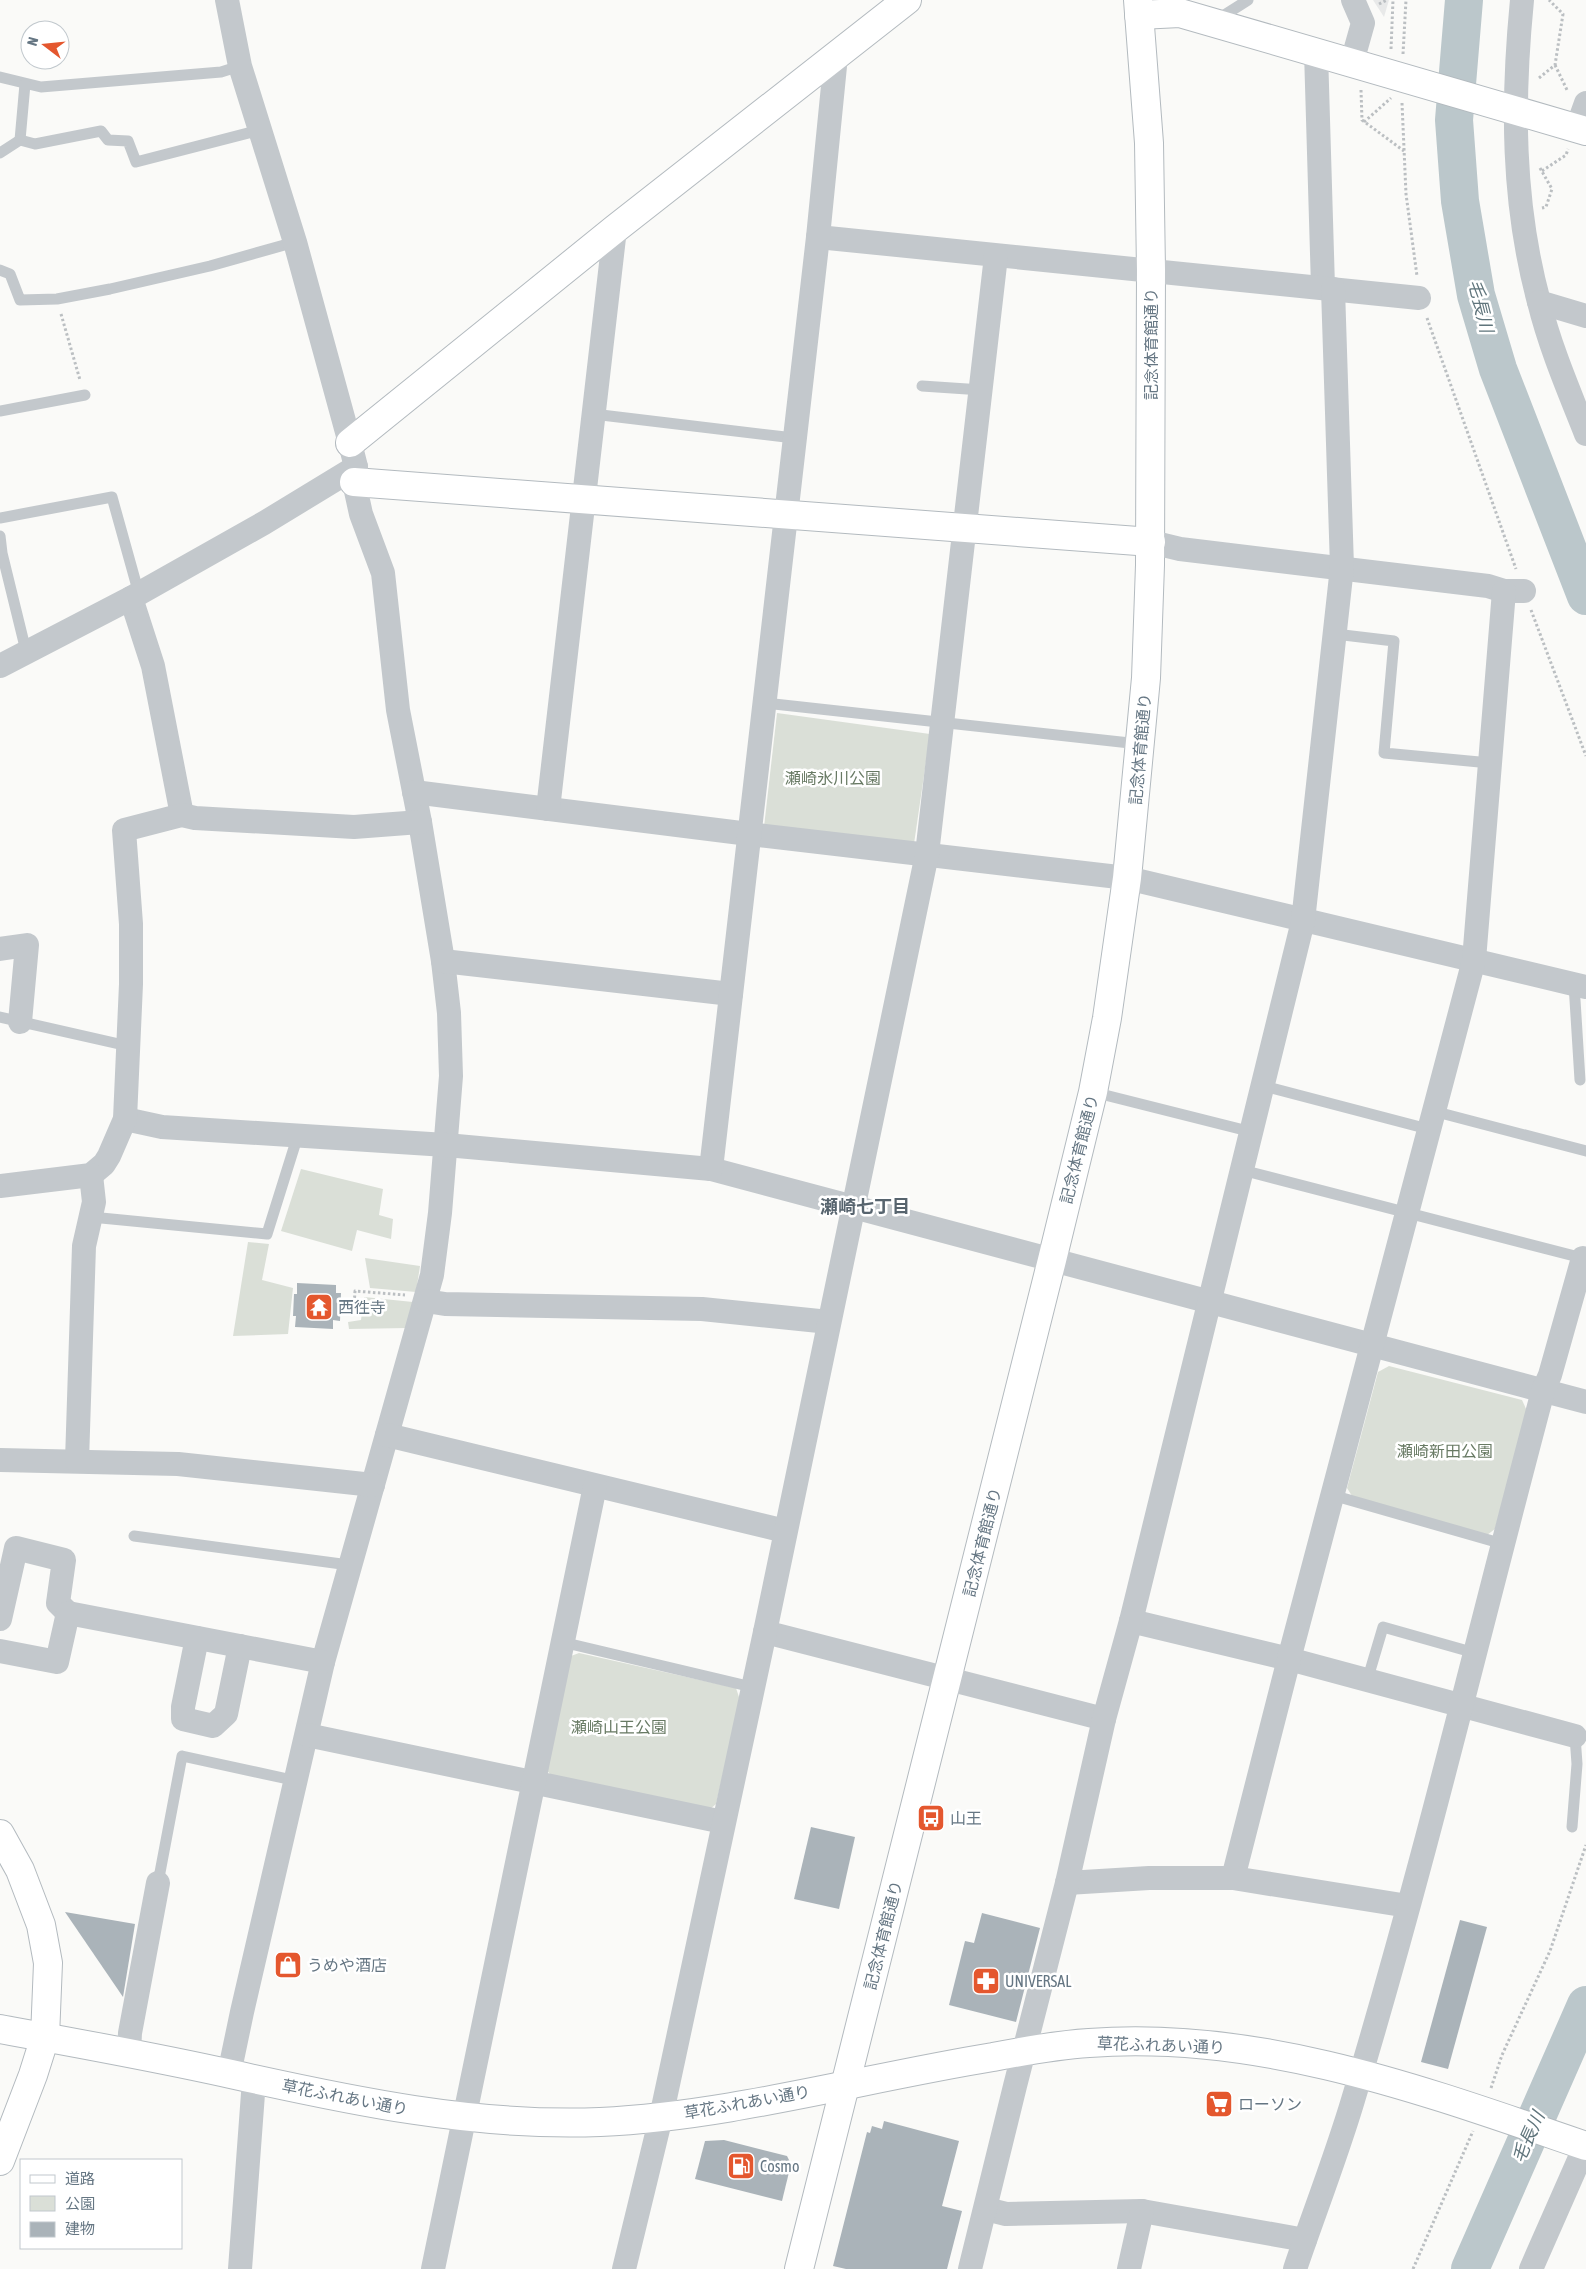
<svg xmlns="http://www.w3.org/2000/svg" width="1586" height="2269" font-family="'Asap Condensed','Noto Sans JP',sans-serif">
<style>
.built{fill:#e8e9e9}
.green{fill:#dadfd7}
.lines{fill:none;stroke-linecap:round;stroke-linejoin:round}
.river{stroke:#bbc7cb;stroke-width:38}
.building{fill:#aab3b9}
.secondary-casing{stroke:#b3babf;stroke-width:30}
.path{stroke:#bbbfc2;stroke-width:3;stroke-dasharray:2.5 2.5;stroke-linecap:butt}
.lane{stroke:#c3c8cc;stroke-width:11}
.street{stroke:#c3c8cc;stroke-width:24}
.secondary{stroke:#fff;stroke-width:28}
.labels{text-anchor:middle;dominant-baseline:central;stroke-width:5;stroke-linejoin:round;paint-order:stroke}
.street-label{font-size:16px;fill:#657683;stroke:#fff}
.park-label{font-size:16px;fill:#687a64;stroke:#fff}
.poi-label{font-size:16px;fill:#657683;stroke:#fff;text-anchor:start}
.water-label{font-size:18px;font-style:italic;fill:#60757c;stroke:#fff}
.neighbourhood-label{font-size:18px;font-weight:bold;fill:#57646e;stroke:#fff}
</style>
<rect width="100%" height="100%" fill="#fafaf8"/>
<!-- built -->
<path class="built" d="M1373 0H1389L1384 17Z"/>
<!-- green -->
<g class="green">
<path d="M777 713 930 734 914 844 764 827Z"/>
<path d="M301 1169 383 1189 379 1215 393 1219 391 1239 357 1230 352 1251 281 1231Z"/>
<path d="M248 1242 269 1244 262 1280 293 1288 288 1334 233 1336Z"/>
<path d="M365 1258 420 1266 416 1292 370 1288Z"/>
<path d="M364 1297 413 1302 407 1328 349 1329 348 1322 361 1320Z"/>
<path d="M1389 1366 1522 1400 1527 1411 1495 1529 1487 1535 1352 1496 1347 1488 1378 1372Z"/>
<path d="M579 1653 736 1688 740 1700 716 1804 709 1810 553 1778 545 1768 571 1656Z"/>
</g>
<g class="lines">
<!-- river -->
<g class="river">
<path d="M1464 0 1454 120 1460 201 1476 295 1498 369 1586 596"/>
<path d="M1470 2269 1586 2005"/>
</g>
</g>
<!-- building -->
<g class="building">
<path d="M297 1283 336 1285V1293H341L340 1321 333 1320V1329L295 1327 296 1316H293L294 1294H297Z"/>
<path d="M811 1827 855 1837 839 1909 794 1899Z"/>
<path d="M65 1912 135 1924 123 1997Z"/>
<path d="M982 1913 1040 1928 1016 2022 949 2005 965 1941 974 1943Z"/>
<path d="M1460 1920 1487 1927 1448 2069 1421 2062Z"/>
<path d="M884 2121 959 2141 942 2206 962 2211 947 2269H846L833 2266 867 2132 870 2133 872 2126 882 2129Z"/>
<path d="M724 2140 787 2156 791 2164 782 2201 695 2179 705 2141Z"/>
</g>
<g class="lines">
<!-- secondary casing -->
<g class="secondary-casing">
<g id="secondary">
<path d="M1139 15 1180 13 1586 131"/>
<path d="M350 443 615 229 907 0"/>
<path d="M354 482 1151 542"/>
<path d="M0 1834 20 1870 41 1925 48 1963 45 2037 33 2075 0 2161"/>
<path d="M0 2029C77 2043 155 2057 231 2074 352 2101 476 2127 600 2122 730 2116 864 2078 993 2057 1024 2051 1057 2045 1089 2043 1261 2030 1425 2091 1586 2146"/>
<path d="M799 2269 1052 1260 1093 1092 1107 1018 1127 878 1146 678 1150 565 1151 270 1149 143 1138 0"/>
</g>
</g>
<!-- path -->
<g class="path">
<path d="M1379 4 1387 0"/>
<path d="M1391 49 1393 0"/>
<path d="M1403 54 1406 0"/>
<path d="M1555 65 1568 92"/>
<path d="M1539 78 1555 65 1563 14 1549 0"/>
<path d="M1361 90 1362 120 1404 151"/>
<path d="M1402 103 1406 194 1417 276"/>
<path d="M1364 122 1391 98"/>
<path d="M1540 168 1552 189 1546 207 1542 208"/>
<path d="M1542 171 1566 155 1568 149"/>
<path d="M61 314 80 380"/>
<path d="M1427 318 1516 569"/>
<path d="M1531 610 1586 756"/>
<path d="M347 1306H354L355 1291 405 1295"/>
<path d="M1491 2088 1502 2055 1550 1951 1586 1845"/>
<path d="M1413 2269 1473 2131"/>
</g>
<!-- lane -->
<g class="lane">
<path d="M1215 21 1248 0"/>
<path d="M0 77 41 87 221 72 240 66"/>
<path d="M20 140 25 84"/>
<path d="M0 153 20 140 35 144 101 131 108 140 128 141 136 162 260 130"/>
<path d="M0 270 10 274 20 300 57 299 110 289 210 266 295 242"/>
<path d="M922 386 982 390"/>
<path d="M0 411 85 395"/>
<path d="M593 414 794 438"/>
<path d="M0 518 112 497 139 594"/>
<path d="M0 536 2 553 26 651"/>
<path d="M1335 634 1394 641 1384 753 1490 763"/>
<path d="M765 703 1139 744"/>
<path d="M1574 984 1580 1080"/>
<path d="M0 1017 128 1046"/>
<path d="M1264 1086 1428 1129"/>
<path d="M1093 1092 1252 1132"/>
<path d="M1433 1111 1586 1151"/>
<path d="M1242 1170 1586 1259"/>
<path d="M91 1217 267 1234 298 1135"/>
<path d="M1332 1495 1503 1544"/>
<path d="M134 1536 349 1565"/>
<path d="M562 1642 752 1687"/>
<path d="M1367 1681 1383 1627 1475 1653"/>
<path d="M1572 1827 1577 1764 1575 1736"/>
<path d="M158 1883 182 1756 297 1781"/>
</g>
<!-- street -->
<g class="street">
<path d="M227 0 240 66 295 242 350 443 356 467 354 482 361 514 383 573 398 710 420 822 443 961 449 1013 451 1076 440 1213 432 1275 323 1662 242 2012 229 2074"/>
<path d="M1522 0C1512 102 1512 202 1539 302 1550 347 1569 391 1586 434"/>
<path d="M1316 52 1323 287"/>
<path d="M1352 62 1363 23 1353 0"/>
<path d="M1577 128 1586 103"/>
<path d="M818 237 1419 298"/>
<path d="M1539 302 1586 316"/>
<path d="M1151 542 1180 549 1488 586 1504 591H1524"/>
<path d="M131 598 153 666 182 815"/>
<path d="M0 666 131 598 264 523 356 467"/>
<path d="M414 792 749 834 1127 878 1586 987"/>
<path d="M548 809 615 229"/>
<path d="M0 949 27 945 20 1022"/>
<path d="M443 961 731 994"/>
<path d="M125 1119 162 1127 446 1145 711 1169 1586 1402"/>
<path d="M711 1169 818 237 836 56"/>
<path d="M0 1186 91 1175 104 1164 109 1156 125 1119 131 984V924L124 830 182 815 195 818 354 827 420 822"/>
<path d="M426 1301 445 1304 702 1309 829 1322"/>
<path d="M387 1435 785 1531"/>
<path d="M0 1460 178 1464 373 1485"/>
<path d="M77 1461 84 1246 94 1202 91 1175"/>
<path d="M0 1619 16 1548 64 1560 58 1603 68 1613"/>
<path d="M1131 1621 1289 1659 1575 1736"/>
<path d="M765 1632 1104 1719"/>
<path d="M197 1638 183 1707V1719L213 1726 226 1714 240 1646"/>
<path d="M0 1651 57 1662 68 1613 323 1662"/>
<path d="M307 1735 723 1822"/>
<path d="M1233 1878 1289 1659 1474 960 1504 591"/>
<path d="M1067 1883 1149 1878H1233L1408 1906"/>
<path d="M129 2053 130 2033 158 1883"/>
<path d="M986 2209 1006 2214 1142 2211 1305 2240"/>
<path d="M240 2269 254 2080"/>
<path d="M433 2269 595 1486"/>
<path d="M624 2269 661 2117 765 1632 927 854 996 256"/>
<path d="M970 2269 1015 2086 1067 1883 1104 1719 1131 1621 1303 921 1342 567 1333 289"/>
<path d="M1129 2269 1142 2211"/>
<path d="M1295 2269C1314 2213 1336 2157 1353 2100 1424 1866 1480 1627 1543 1391L1550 1375 1583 1258"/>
<path d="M1531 2269 1586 2144"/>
</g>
<!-- secondary -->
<use href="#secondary" class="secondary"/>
</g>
<!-- icons -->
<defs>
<g id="temple-square" transform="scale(1.4375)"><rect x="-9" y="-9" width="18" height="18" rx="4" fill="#e4572e" stroke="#fff"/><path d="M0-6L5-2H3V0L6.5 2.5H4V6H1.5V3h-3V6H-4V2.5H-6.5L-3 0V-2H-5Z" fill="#fff"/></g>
<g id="bus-square" transform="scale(1.4375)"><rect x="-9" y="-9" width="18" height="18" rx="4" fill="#e4572e" stroke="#fff"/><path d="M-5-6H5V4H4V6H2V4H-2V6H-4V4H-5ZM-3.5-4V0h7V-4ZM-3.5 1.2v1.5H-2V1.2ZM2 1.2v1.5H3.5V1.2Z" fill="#fff"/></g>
<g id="shop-square" transform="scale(1.4375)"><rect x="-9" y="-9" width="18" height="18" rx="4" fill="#e4572e" stroke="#fff"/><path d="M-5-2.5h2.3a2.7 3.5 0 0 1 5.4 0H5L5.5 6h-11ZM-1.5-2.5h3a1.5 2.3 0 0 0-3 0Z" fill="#fff"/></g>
<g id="pharmacy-square" transform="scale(1.4375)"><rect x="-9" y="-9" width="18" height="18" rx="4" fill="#e4572e" stroke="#fff"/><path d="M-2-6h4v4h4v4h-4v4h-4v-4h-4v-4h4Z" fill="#fff"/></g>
<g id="supermarket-square" transform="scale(1.4375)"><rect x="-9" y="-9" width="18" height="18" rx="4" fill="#e4572e" stroke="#fff"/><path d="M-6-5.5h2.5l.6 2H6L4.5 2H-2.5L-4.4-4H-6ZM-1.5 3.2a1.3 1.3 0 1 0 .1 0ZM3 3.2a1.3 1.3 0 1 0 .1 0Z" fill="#fff"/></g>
<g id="fuel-square" transform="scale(1.4375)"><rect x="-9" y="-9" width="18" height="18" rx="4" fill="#e4572e" stroke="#fff"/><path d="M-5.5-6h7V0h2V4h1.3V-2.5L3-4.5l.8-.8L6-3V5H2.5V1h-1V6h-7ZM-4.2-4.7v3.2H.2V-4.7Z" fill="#fff"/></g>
</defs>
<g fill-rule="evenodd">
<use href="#temple-square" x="319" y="1307"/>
<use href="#bus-square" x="931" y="1818"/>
<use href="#shop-square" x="288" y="1965"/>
<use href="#pharmacy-square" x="986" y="1981"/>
<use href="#supermarket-square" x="1219" y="2104"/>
<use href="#fuel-square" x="741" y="2166"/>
</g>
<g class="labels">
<!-- street labels -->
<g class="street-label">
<text transform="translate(1151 344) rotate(-90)">記念体育館通り</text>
<text transform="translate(1140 749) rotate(-85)">記念体育館通り</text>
<text transform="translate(1079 1149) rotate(-76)">記念体育館通り</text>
<text transform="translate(982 1542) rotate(-76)">記念体育館通り</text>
<text transform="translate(883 1935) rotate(-76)">記念体育館通り</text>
<text transform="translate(1161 2045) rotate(2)">草花ふれあい通り</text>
<text transform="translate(345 2097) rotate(11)">草花ふれあい通り</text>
<text transform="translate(747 2102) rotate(-10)">草花ふれあい通り</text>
</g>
<!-- park labels -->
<g class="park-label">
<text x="833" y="778">瀬崎氷川公園</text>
<text x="1445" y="1451">瀬崎新田公園</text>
<text x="619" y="1727">瀬崎山王公園</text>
</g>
<!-- poi labels -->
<g class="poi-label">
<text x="338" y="1307">西徃寺</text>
<text x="950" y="1818">山王</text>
<text x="307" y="1965">うめや酒店</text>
<text x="1005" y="1981">UNIVERSAL</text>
<text x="1238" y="2104">ローソン</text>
<text x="760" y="2166">Cosmo</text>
</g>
<!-- water labels -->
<g class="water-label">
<text transform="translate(1481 306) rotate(76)">毛長川</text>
<text transform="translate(1528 2137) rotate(-66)">毛長川</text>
</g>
<!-- neighbourhood labels -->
<g class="neighbourhood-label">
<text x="865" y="1206">瀬崎七丁目</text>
</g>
</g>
<!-- legend -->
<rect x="20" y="2159" width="162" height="90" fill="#ffffff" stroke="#c1c8cd"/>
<rect x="30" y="2175" width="25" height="8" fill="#ffffff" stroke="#c1c8cd"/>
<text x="65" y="2184" font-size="15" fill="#657683">道路</text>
<rect x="30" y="2196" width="25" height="15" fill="#dadfd7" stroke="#c1c8cd"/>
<text x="65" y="2209" font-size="15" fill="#657683">公園</text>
<rect x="30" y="2222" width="25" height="15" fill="#aab3b9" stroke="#c1c8cd"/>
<text x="65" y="2234" font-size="15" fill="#657683">建物</text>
<!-- north arrow -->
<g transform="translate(45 45) rotate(286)"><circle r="24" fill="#ffffff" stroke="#c1c8cd"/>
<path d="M0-4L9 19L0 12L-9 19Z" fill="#e4572e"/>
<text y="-8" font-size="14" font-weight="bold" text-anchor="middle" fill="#657683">N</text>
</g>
</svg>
